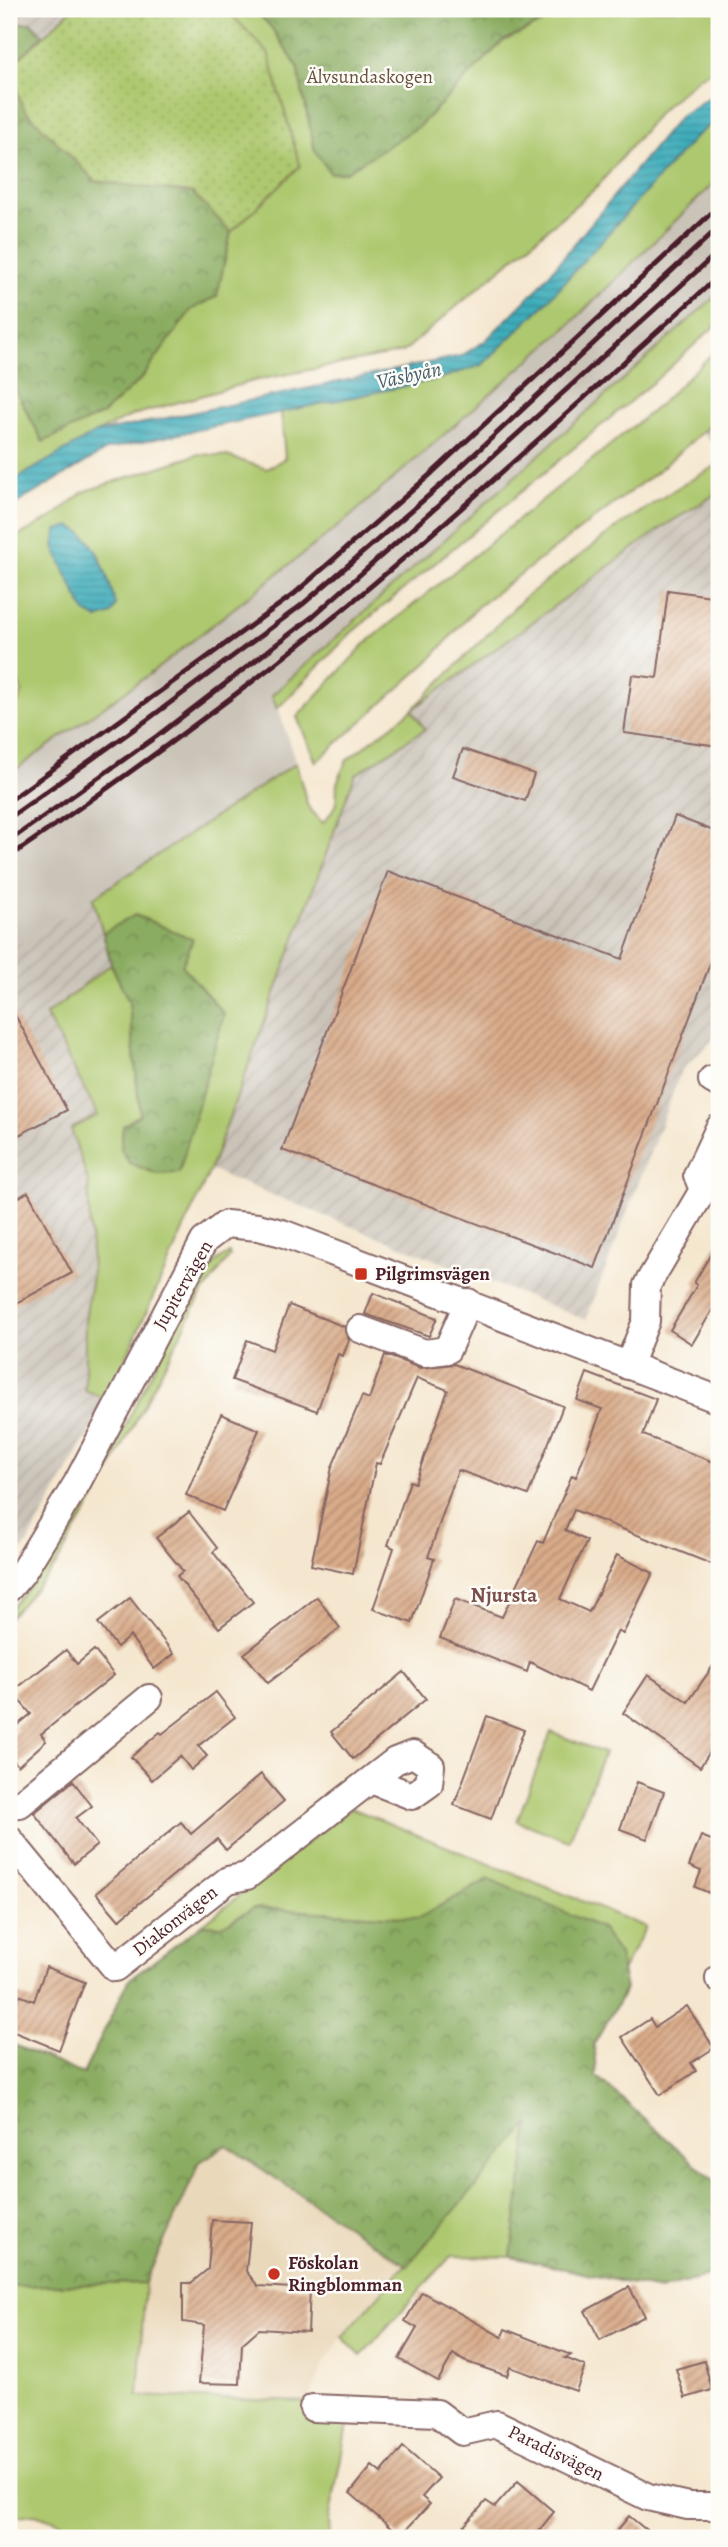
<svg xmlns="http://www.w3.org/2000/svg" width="728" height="2547" font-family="Alegreya,serif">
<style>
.built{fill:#ead8ba}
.industrial{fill:url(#industrial-furrows)}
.railway{fill:#cac3b8}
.green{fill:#adc86e;stroke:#7c744c;stroke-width:2}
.forest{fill:url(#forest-crowns);stroke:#6a6646;stroke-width:2}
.garden{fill:url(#garden-dots);stroke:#7c744c;stroke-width:2}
.water{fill:url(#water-rules);stroke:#446673;stroke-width:2}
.building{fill:url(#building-hatch)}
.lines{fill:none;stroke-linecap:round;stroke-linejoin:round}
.minor-casing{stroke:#866564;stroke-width:30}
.minor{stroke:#fff;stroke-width:26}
.rail{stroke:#4a1f2b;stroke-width:5}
.poi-dot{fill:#c8321e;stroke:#fdfcf7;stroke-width:2.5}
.labels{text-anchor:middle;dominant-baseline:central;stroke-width:5;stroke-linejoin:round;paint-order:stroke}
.park-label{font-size:19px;fill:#68523f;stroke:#fdfcf7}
.poi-label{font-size:19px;font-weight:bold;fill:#4a1f2b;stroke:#fdfcf7;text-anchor:start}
.street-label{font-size:19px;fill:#4a1f2b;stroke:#fdfcf7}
.water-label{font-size:21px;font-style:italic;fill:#455f6c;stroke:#fdfcf7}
.neighbourhood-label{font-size:21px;font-weight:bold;fill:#7c504c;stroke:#fdfcf7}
</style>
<defs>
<pattern id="industrial-furrows" width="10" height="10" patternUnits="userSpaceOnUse" patternTransform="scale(1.75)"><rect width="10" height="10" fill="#cac3b8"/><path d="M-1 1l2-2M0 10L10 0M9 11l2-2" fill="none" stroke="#afa79e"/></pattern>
<pattern id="forest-crowns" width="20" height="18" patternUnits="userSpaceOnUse" patternTransform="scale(1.75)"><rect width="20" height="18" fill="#8aac61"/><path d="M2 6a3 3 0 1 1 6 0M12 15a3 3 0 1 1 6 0" fill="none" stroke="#738b50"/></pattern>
<pattern id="garden-dots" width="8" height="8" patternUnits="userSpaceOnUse" patternTransform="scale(1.75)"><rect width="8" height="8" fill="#adc86e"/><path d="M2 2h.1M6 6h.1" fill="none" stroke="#96ab5f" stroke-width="1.8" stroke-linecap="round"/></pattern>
<pattern id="water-rules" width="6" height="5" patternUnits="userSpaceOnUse" patternTransform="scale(1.75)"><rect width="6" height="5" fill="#3eadbb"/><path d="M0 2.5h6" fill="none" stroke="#368c98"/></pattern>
<pattern id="building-hatch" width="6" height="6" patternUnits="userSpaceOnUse" patternTransform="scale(1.75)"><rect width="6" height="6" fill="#d9ac8a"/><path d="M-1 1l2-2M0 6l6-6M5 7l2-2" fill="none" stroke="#b28b71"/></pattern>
</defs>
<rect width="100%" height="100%" fill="#fdfcf7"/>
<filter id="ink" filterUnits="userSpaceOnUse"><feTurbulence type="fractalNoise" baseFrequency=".0143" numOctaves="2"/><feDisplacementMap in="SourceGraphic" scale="14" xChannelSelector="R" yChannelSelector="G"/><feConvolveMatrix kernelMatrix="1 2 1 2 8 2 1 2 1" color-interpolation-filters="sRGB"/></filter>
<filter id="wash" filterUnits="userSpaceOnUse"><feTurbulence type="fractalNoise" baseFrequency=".00686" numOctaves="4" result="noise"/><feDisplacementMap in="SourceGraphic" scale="28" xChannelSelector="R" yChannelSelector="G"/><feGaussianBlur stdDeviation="1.57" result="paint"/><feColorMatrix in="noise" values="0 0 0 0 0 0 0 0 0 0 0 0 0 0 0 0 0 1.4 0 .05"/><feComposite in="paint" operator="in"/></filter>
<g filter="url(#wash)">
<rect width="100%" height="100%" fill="#f5e7cf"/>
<!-- built -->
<path class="built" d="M226 2145 407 2266 342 2337 323 2365 309 2402 138 2396 145 2283 200 2162Z"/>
<!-- industrial -->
<g class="industrial">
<path d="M9 9H72L43 35 31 23H9Z"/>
<path d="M719 417V441H709L703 432Z"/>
<path d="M719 492V1023L711 1042 682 1069 586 1320 210 1170 355 775 425 729 411 710 664 526Z"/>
<path d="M93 898 111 964 46 1015 99 1115 71 1129 88 1181 92 1276 85 1321 107 1400 27 1544 9 1565V949Z"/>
</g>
<!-- railway -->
<path class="railway" d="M719 178V293L273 694 296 763 93 898 9 949V774L154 671 346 520 566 328Z"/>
<!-- green -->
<g class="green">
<path d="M226 9H254L271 27 297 66 315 151 418 127 503 41 563 13 621 12 627 9H719V67L699 77 661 110 597 187 403 352 257 380 133 415 96 433 9 483V378L43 441 141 379 191 310 217 296 231 232 300 166 268 53Z"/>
<path d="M719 118V178L566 328 346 520 154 671 9 774V725L22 692 9 659V541L54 516 83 492 199 454 227 456 267 469 285 458 281 412 438 379 482 365 696 136Z"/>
<path d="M719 293V322L657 379 351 633 277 709 272 695Z"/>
<path d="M719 347V417L659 470 477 607 429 661 316 762 297 717 365 644 657 407Z"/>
<path d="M719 464V492L664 526 412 710 425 729 355 775 210 1170 107 1400 85 1390V1321L92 1276 88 1181 71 1129 98 1115 46 1015 111 964 129 1002 140 1114 123 1126C120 1162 124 1161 157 1174L224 1014 182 966 192 940 135 915 103 933 93 898 296 763 308 807 323 823 336 806 337 783 347 760 412 710 524 598 619 526 677 488Z"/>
<path d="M229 1253 230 1256 200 1297 104 1482 56 1565 9 1618V1610L51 1561 94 1487 186 1305 216 1262Z"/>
<path d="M551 1732 604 1753 569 1841 517 1821Z"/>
<path d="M351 1808 646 1927 622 1971 619 1955 489 1879 418 1918 254 1908 222 1926 202 1925Z"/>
<path d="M530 2123 511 2257 451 2256 361 2356 342 2337Z"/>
<path d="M145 2283 138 2396 309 2402 348 2420 329 2521 330 2538H105L35 2514 9 2517V2286Z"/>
</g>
<!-- forest -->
<g class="forest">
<path d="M254 9H627L621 12 563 13 503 41 418 127 346 172 330 173 315 151 297 66 271 27Z"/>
<path d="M9 23H31L43 35 18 60 94 181 193 193 231 232 217 296 191 310 141 379 103 414 43 442 9 378Z"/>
<path d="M135 915 193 939 182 966 224 1014 179 1173 157 1174 129 1163 121 1149 123 1126 140 1114 129 1002 111 964 103 933Z"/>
<path d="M489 1879 601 1928 619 1955 626 1989 594 2044 596 2076 719 2185V2273L659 2290 511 2257 529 2124 407 2266 226 2145 200 2162 145 2283 9 2286V2043L83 2074 129 1980 202 1925 222 1926 254 1908 418 1918Z"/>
</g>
<!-- garden -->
<path class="garden" d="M72 9H226L268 53 300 166 231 232 193 193 95 181 24 109 15 86 18 60Z"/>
<!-- water -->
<g class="water">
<path d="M719 91V118L696 136 542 307 482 365 438 379 108 449 9 508V483L96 433 461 356 485 341 536 290 680 116Z"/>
<path d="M70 526C98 537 108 578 116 605L112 614 98 619 85 612 66 574 54 546 57 530Z"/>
</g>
<g id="blocks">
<!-- building -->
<g class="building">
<path d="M668 590 719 597V746L624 733 632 675 657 678Z"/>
<path d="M463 749 534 774 525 801 453 776Z"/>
<path d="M675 816 719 833V940L595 1268 282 1150 388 871 622 959Z"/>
<path d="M9 1004 67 1110 9 1140Z"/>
<path d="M28 1192 72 1273 9 1307V1203Z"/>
<path d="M719 1240V1299L692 1344 670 1330 697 1285 694 1283Z"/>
<path d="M373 1293 437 1318 429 1336 365 1314Z"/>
<path d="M289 1305 345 1327V1332L349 1340 343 1356 338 1354 317 1411 232 1380 247 1340 272 1350Z"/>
<path d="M385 1355 420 1368 454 1364 563 1406 528 1495 458 1470 428 1557 434 1559 412 1623 373 1609 394 1548 388 1545 410 1481 415 1483 448 1390 417 1378 380 1464 376 1463 353 1574 311 1565 332 1467 362 1396 369 1399Z"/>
<path d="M587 1373 656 1399 643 1435 719 1464V1567L574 1510 565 1530 587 1541 560 1599 589 1612 617 1555 653 1573 623 1634 618 1631 589 1691 530 1662 527 1672 440 1638 455 1599 502 1617 538 1541 543 1543 572 1475 576 1477 602 1409 577 1400Z"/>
<path d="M221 1414 259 1430 223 1511 186 1495Z"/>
<path d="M189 1512 217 1548 213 1552 253 1602 219 1628 177 1576 183 1571 156 1538Z"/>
<path d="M317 1597 340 1628 268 1683 244 1654Z"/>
<path d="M130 1598 174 1654 154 1669 130 1636 117 1647 98 1623Z"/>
<path d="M66 1650 77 1664 94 1650 114 1675 41 1734 46 1741 18 1766 9 1754V1737L17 1730 15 1727 31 1714 12 1692Z"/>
<path d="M719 1657V1738L700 1767 623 1713 648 1675 688 1702Z"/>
<path d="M404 1672 426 1699 353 1759 331 1732Z"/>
<path d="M216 1692 235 1717 198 1746 207 1756 191 1770 180 1756 152 1780 131 1757 160 1732 162 1734Z"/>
<path d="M487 1716 524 1730 491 1819 454 1805Z"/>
<path d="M261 1774 284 1801 226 1850 217 1839 119 1920 96 1893 181 1822 191 1834Z"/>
<path d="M73 1781 92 1806 76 1818 97 1845 74 1864 34 1813Z"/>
<path d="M637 1782 664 1792 647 1839 620 1829Z"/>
<path d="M701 1836 719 1843V1897L695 1887 701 1871 689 1866Z"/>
<path d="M46 1967 85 1982 59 2050 9 2030V1991L34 2001Z"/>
<path d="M687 2006 714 2048 691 2063 696 2071 660 2095 622 2037 650 2019 655 2027Z"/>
<path d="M212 2220 251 2222 246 2271 258 2286 310 2289 308 2332 259 2329 242 2344 240 2384 199 2383 204 2325 183 2322V2283H191L208 2269Z"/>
<path d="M629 2287 645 2316 600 2340 585 2311Z"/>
<path d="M422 2292 502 2337 505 2329 571 2355 565 2358 585 2366 576 2391 510 2367 507 2376 464 2361 453 2354 438 2381 399 2359 417 2328 405 2321Z"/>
<path d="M704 2361 712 2390 685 2398 676 2369Z"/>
<path d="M403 2447 439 2478 422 2497 430 2504 400 2536 350 2493 372 2466 381 2473Z"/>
<path d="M518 2481 554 2512 533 2538H479L464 2526 486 2501 495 2507Z"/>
<path d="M629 2516 656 2538H611Z"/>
</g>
</g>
</g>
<g filter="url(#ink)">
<use href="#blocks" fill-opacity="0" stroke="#866564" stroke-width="2"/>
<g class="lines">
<!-- minor casing -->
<g class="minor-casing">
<g id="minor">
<path d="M712 1080 719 1084"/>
<path d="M360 1329 425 1353 447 1350 468 1302"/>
<path d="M628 1366 646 1321 647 1285 703 1190 697 1175 719 1128"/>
<path d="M9 1588 22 1573 77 1483 204 1241 226 1224 258 1227 282 1233 719 1400"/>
<path d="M9 1805 20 1804 149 1698"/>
<path d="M9 1839 115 1968 228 1880 247 1876 395 1761 413 1754 431 1766 429 1784 412 1796 371 1780"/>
<path d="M719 1978V1979"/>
<path d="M313 2408 437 2413 462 2432 497 2424 648 2497 688 2506H719"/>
</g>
</g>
<!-- minor -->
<use href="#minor" class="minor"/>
<!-- rail -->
<g class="rail">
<path d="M9 801 294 594 432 473 719 206"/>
<path d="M9 818 147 720 303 604 441 485 719 227"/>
<path d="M9 841 157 736 312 617 448 497 719 251"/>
<path d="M9 857C115 784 219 710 319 629 457 517 587 394 719 276"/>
</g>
</g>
</g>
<!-- markers -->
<g class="poi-dot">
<rect x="354" y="1267" width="14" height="14" rx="3.5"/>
<circle cx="274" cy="2274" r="7"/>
</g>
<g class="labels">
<!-- park labels -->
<g class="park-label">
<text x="370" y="77">Älvsundaskogen</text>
</g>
<!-- poi labels -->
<g class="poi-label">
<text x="375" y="1274">Pilgrimsvägen</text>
<text x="288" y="2263">Föskolan<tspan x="288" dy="22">Ringblomman</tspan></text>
</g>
<!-- street labels -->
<g class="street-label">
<text transform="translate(183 1285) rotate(-60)">Jupitervägen</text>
<text transform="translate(175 1921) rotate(-38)">Diakonvägen</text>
<text transform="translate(556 2453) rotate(26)">Paradisvägen</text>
</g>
<!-- water labels -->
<g class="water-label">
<text transform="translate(409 375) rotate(-12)">Väsbyån</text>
</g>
<!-- neighbourhood labels -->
<g class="neighbourhood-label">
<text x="504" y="1595">Njursta</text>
</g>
</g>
<!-- margin -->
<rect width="728" height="2547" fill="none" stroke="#fdfcf7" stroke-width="35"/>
</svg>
